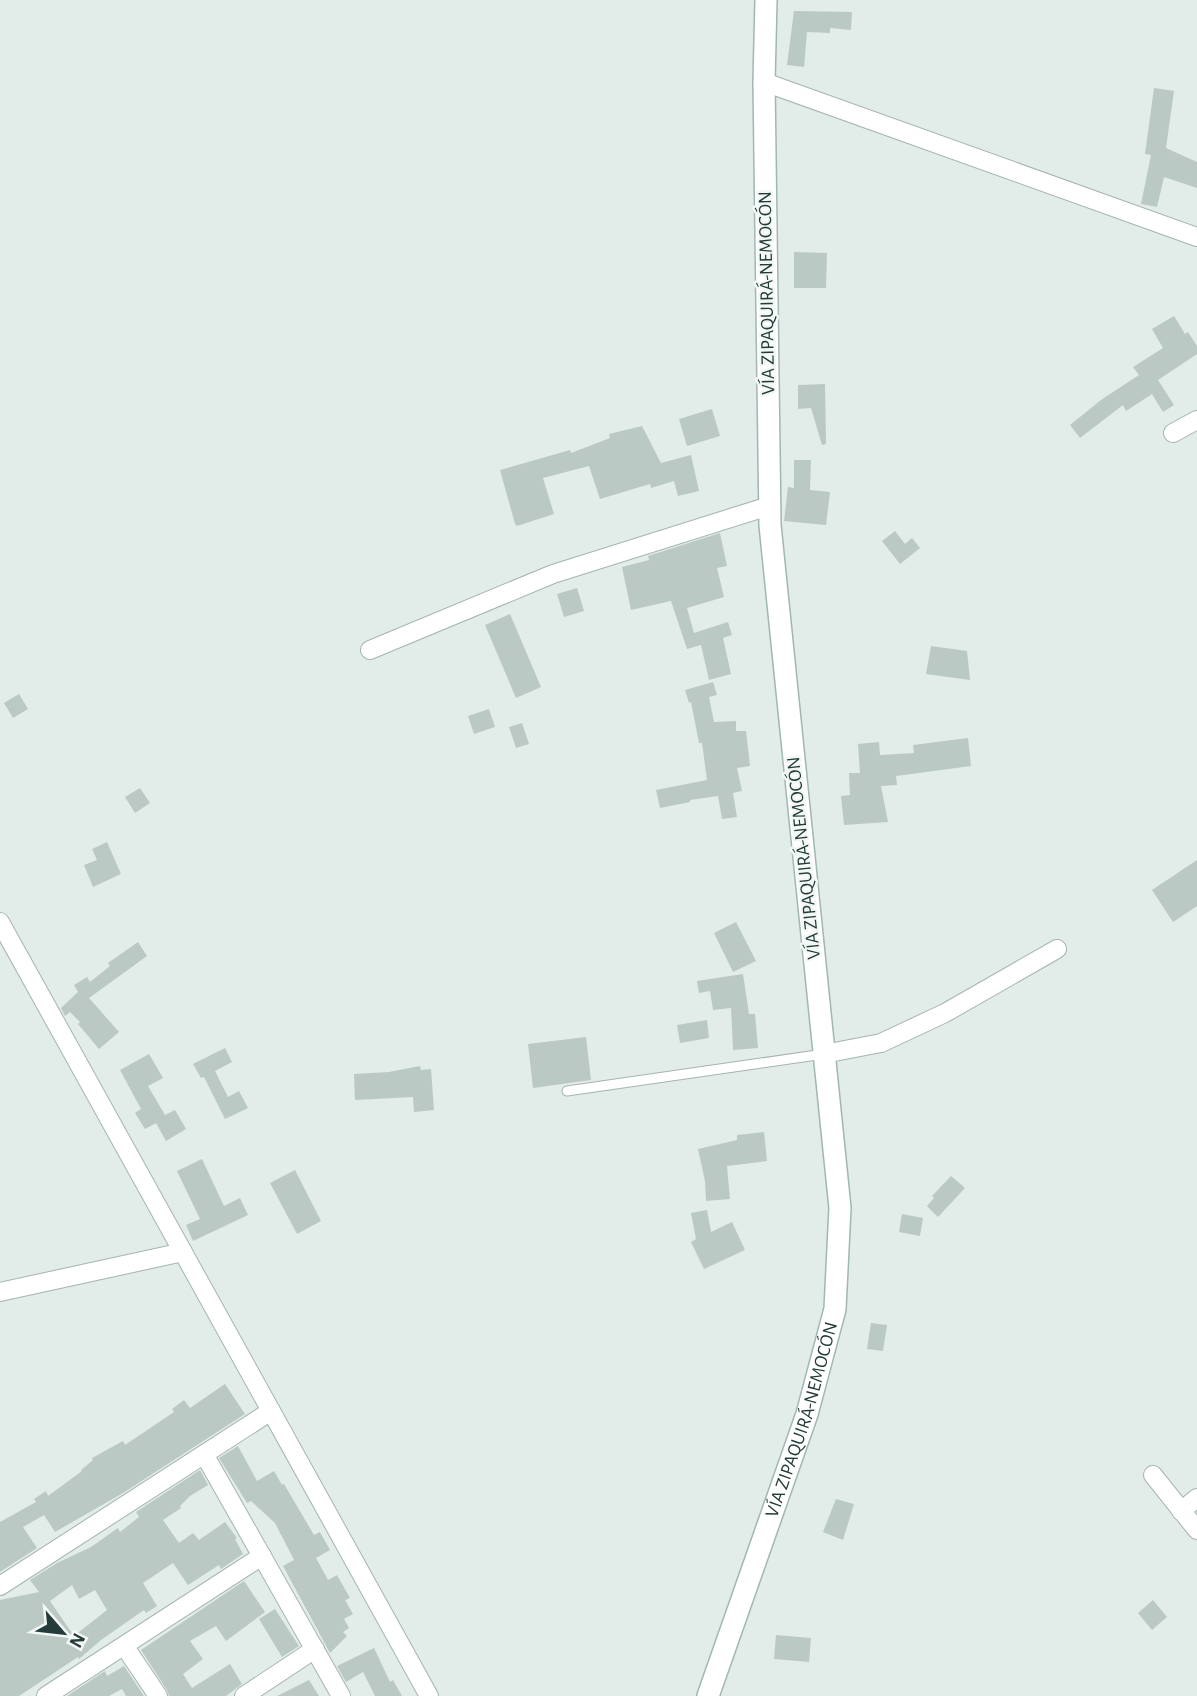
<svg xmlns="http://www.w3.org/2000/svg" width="1197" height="1696" font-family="'Alegreya Sans',sans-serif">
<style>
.building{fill:#bbc9c5;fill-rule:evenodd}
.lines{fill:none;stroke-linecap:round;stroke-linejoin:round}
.lane-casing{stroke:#a5b4b1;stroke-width:11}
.street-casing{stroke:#a5b4b1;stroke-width:20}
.secondary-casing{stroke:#a1b7b2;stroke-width:24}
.lane{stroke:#fff;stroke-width:9}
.street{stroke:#fff;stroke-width:18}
.secondary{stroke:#fff;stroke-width:21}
.labels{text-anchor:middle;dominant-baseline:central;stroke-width:5;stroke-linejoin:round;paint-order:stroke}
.street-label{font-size:19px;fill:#233c39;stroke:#f3f8f6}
</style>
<rect width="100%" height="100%" fill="#e2ece9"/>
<!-- building -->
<g class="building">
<path d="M794 11 852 12 851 30 830 28V33L807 32 804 67 787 65Z"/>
<path d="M1154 88 1174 91 1166 148 1197 162V188L1164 177 1157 207 1141 204 1151 155 1145 154Z"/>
<path d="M794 252 827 253 826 288H794Z"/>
<path d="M1174 316 1185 334 1188 332 1197 346V354L1158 380 1174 405 1163 412 1152 394 1126 411 1123 405 1080 438 1070 425 1101 400 1139 375 1133 367 1163 348 1152 329Z"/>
<path d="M825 384 826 444 822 445 811 408 798 409V385Z"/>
<path d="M712 409 720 436 687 446 679 419Z"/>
<path d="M642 426 661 463 691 455 699 491 678 496 674 481 651 488 650 484 600 499 589 466 543 478 554 514 517 526 515 524 500 470 570 450 571 453 610 438 609 434Z"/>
<path d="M794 460H811L810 490 830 492 826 525 784 521 788 487 794 488Z"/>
<path d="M895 531 905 544 912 538 920 548 900 564 882 541Z"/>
<path d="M720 533 727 566 717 568 724 597 687 608 694 633 728 622 732 635 723 638 731 674 709 680 701 645 687 649 671 601 631 610 622 567 649 560 648 556Z"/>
<path d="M577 588 584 611 564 617 557 594Z"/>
<path d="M510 614 541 687 516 698 485 625Z"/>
<path d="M931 646 967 651 970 680 926 674Z"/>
<path d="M713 682 717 695 709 697 714 722 736 721V731H746L750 766 737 768 742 791 733 793 737 817 722 819 718 796 690 800V802L660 808 656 790 707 780 702 743H699L691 702 689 703 685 690Z"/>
<path d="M19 694 28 709 13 718 4 703Z"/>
<path d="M489 709 495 727 474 734 468 716Z"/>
<path d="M522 723 529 744 516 748 509 727Z"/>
<path d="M968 738 971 766 896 776 897 785 881 786 888 822 844 825 841 796 850 795 849 773H860L858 744 879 742 880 755 914 753 913 745Z"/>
<path d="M140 788 150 803 135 813 125 797Z"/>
<path d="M107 842 121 874 93 887 84 865 97 860 92 849Z"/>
<path d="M1197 860V906L1173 922 1152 890Z"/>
<path d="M736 922 756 961 733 972 714 933Z"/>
<path d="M138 942 147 956 89 998 119 1032 99 1049 78 1024 80 1022 70 1012 65 1016 61 1008 78 992 74 985 87 977 90 982 110 966 108 963Z"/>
<path d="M743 974 749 1014H755L758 1048 733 1050 731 1008 713 1010 710 991 699 993 697 981Z"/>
<path d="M707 1020 709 1038 680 1043 677 1025Z"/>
<path d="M586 1037 591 1080 533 1088 528 1044Z"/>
<path d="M225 1048 232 1062 215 1071 228 1097 239 1091 248 1108 225 1119 204 1077 201 1078 193 1064Z"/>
<path d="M149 1054 163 1078 148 1086 165 1115 175 1110 186 1129 166 1141 156 1123 145 1129 135 1113 141 1109 120 1070Z"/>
<path d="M420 1066 421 1070 431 1069 434 1110 414 1112 413 1097 355 1100 354 1074 389 1072Z"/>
<path d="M764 1132 767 1161 727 1166 730 1199 706 1201 705 1181 698 1149 737 1140V1135Z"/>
<path d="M202 1159 224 1206 240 1198 248 1215 193 1241 186 1225 200 1219 177 1171Z"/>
<path d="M295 1170 321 1221 297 1234 270 1183Z"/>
<path d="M951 1176 965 1188 938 1217 927 1206 934 1198 932 1196Z"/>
<path d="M707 1210 711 1232 732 1222 745 1250 704 1269 691 1242 696 1239 691 1213Z"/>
<path d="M902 1214 923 1218 920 1236 899 1232Z"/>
<path d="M871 1323 887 1325 883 1351 867 1349Z"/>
<path d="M225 1384 245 1414 123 1493 55 1532 44 1515 23 1527 37 1548 0 1572V1522L36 1502 34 1499 46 1491 48 1496 82 1471 81 1470 93 1460 92 1458 123 1441 125 1445 174 1412 172 1409 184 1400 190 1408Z"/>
<path d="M238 1446 257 1481 274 1471 282 1485 284 1484 314 1535 320 1532 330 1550 316 1558 328 1580 337 1575 350 1598 345 1600 353 1614 344 1619 349 1628 343 1632 347 1636 330 1653 283 1566 294 1560 275 1523 251 1501 247 1503 219 1458Z"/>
<path d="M200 1470 208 1485 190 1496 180 1506 181 1508 163 1520 179 1543 193 1533 199 1540 225 1522 237 1538 235 1539 243 1554 221 1569 219 1565 188 1585 173 1563 143 1583 157 1606 146 1613 144 1610 101 1640 79 1659 78 1657 19 1696H0V1600L39 1592 30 1580 57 1563 91 1547 118 1528 120 1532 139 1517 136 1512ZM72 1585 79 1599 95 1590 107 1610 74 1636 50 1601Z"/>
<path d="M836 1499 854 1504 843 1540 823 1532Z"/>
<path d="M244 1581 265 1612 226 1641 216 1626 190 1641 203 1659 183 1674 192 1688 230 1664 242 1684 226 1696H169L167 1690 141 1650Z"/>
<path d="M1153 1600 1167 1617 1152 1630 1138 1613Z"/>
<path d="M275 1609 299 1646 282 1657 259 1619Z"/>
<path d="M776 1635 811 1638 809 1662 774 1659Z"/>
<path d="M374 1648 390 1682 393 1680 402 1696H375L363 1672 346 1682 337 1666Z"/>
<path d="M124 1666 144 1696H126L122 1689 109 1696H67L105 1671 107 1676Z"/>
<path d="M309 1680 319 1696H277Z"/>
</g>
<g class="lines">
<!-- lane casing -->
<g class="lane-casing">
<path id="lane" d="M567 1091 824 1054"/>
</g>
<!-- street casing -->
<g class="street-casing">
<g id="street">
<path d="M764 82 1197 237"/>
<path d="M1173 433 1197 420"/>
<path d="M370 650 553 574 769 506"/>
<path d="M0 922 429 1696"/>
<path d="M824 1054 881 1043 945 1013 1057 949"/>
<path d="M0 1292 183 1252"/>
<path d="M204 1454 341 1696"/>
<path d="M1153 1475 1197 1530"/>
<path d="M1181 1511 1197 1498"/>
<path d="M0 1586 271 1411"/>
<path d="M125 1647 158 1696"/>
<path d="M46 1696 262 1556"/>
<path d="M244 1696 315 1649"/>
</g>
</g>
<!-- secondary casing -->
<g class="secondary-casing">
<g id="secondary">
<path id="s1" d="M708 1696 807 1414 835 1309 840 1208 770 525 764 82 766 0"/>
</g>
</g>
<!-- lane -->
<use href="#lane" class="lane"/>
<!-- street -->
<use href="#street" class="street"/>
<!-- secondary -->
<use href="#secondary" class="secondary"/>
</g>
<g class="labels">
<!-- street labels -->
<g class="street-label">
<text transform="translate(767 293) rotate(-91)">VÍA ZIPAQUIRÁ-NEMOCÓN</text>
<text transform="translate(804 858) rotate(-96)">VÍA ZIPAQUIRÁ-NEMOCÓN</text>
<text stroke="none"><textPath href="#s1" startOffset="292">VÍA ZIPAQUIRÁ-NEMOCÓN</textPath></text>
</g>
</g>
<!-- north arrow -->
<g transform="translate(63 1633) rotate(118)" stroke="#f3f8f6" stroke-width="5" paint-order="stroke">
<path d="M0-5L12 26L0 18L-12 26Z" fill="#233c39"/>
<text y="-10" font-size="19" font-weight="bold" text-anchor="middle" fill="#233c39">N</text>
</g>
</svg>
